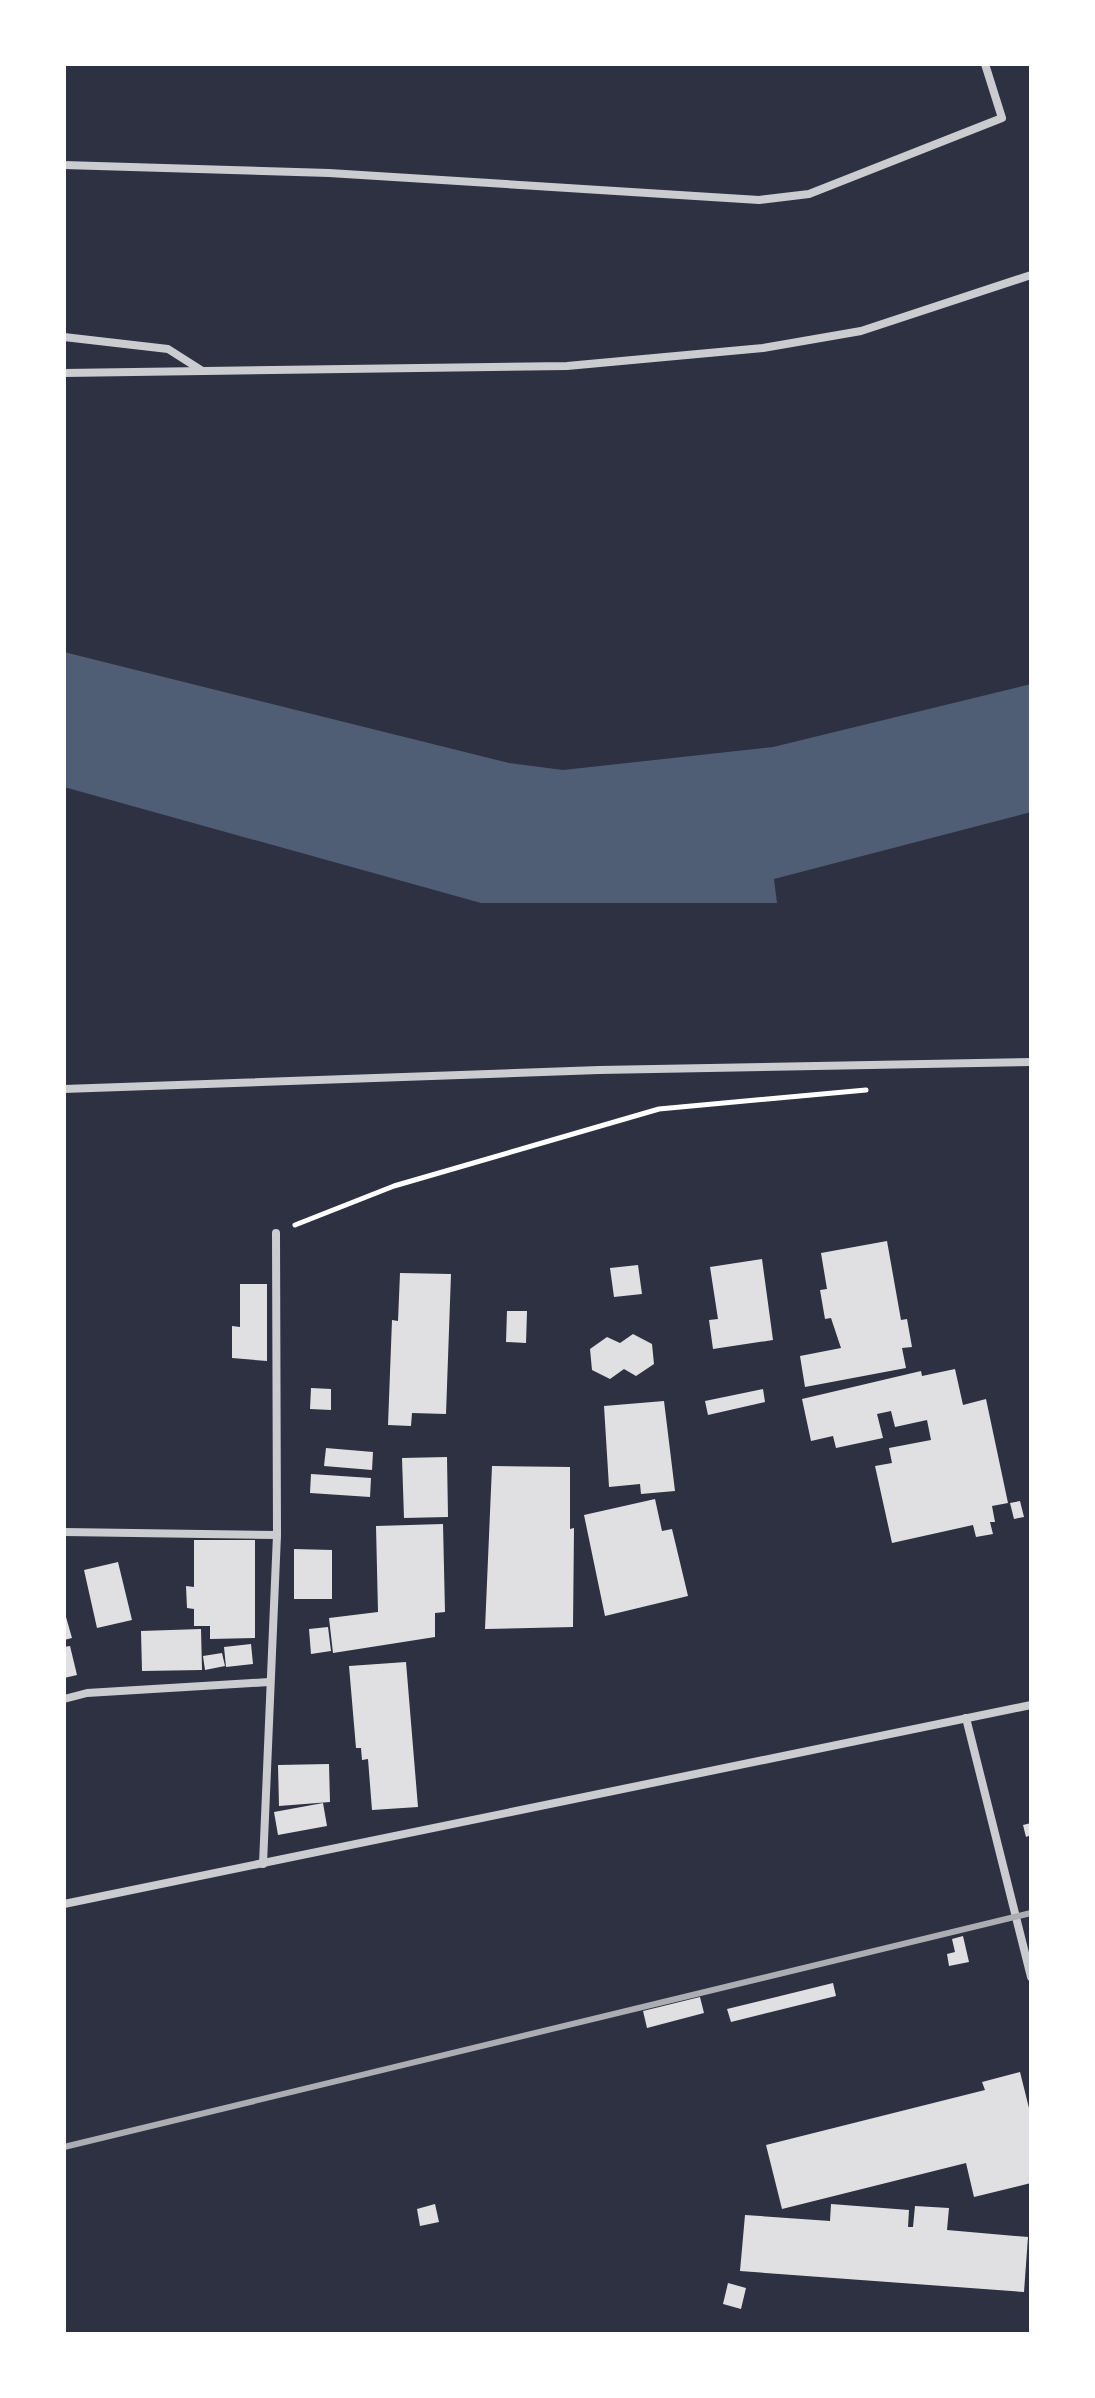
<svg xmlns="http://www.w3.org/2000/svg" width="1095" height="2398" font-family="Mulish,sans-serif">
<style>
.water{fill:#4f5d75}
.building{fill:#e0e0e3}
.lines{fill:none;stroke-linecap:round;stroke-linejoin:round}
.path{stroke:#fff;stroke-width:5}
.minor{stroke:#caccd0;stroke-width:8}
.rail{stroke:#abadb3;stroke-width:6}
</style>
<rect width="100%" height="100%" fill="#2d3142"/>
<!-- water -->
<path class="water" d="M64 652 509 763 563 770 773 747 1031 684V812L774 879 777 903H481L64 787Z"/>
<!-- building -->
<g class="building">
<path d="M887 1241 901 1320 907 1319 912 1347 902 1348 906 1368 805 1387 800 1356 841 1348 831 1318 825 1319 820 1290 827 1289 821 1253Z"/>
<path d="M762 1259 773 1340 713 1349 709 1320 718 1319 710 1267Z"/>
<path d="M638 1265 642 1294 614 1297 610 1268Z"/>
<path d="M400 1273 451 1274 446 1414 412 1413 411 1426 388 1425 392 1320 398 1321Z"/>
<path d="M240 1284H267V1361L232 1358V1326L240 1327Z"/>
<path d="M507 1311H527L526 1343 506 1342Z"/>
<path d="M633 1334 652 1344 654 1364 636 1376 624 1369 610 1379 592 1370 590 1349 607 1337 620 1343Z"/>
<path d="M955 1369 963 1405 986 1399 1008 1503 992 1506 995 1522H990L993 1534 976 1537 973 1525 892 1543 875 1466 892 1463 889 1448 931 1440 927 1420 895 1427 891 1411 877 1414 883 1438 836 1448 833 1436 811 1441 802 1399 921 1371 922 1376Z"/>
<path d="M311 1388 331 1389V1410L310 1409Z"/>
<path d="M763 1389 765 1402 708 1415 705 1401Z"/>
<path d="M664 1401 675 1491 641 1494 640 1484 609 1487 604 1406Z"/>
<path d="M326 1448 373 1452 372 1470 324 1466Z"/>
<path d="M447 1457 448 1517 404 1518 402 1458Z"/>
<path d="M492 1466 570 1467V1529L574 1528 573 1627 485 1629Z"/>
<path d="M311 1474 371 1478 370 1497 310 1493Z"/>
<path d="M655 1499 662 1531 672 1529 688 1596 605 1616 584 1515Z"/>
<path d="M1020 1501 1024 1517 1014 1519 1010 1503Z"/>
<path d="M443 1524 445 1612 435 1613V1637L333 1653 329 1618 378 1612 376 1526Z"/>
<path d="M194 1540H255V1638L210 1639V1626H194V1609L187 1608 186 1586 194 1587Z"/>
<path d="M294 1549 332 1550V1599H294Z"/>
<path d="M118 1562 132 1620 97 1628 84 1570Z"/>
<path d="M64 1610 72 1638 64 1640Z"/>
<path d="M328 1627 331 1651 311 1654 309 1629Z"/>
<path d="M201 1629 202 1670 142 1671 141 1631Z"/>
<path d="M251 1644 253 1664 226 1667 224 1647Z"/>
<path d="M70 1646 77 1675 64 1678V1647Z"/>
<path d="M222 1653 225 1666 205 1670 203 1656Z"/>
<path d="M406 1662 418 1807 372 1810 368 1759 362 1760 361 1748H356L349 1666Z"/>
<path d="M329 1764 330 1802 279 1806 278 1765Z"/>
<path d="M323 1803 327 1826 278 1835 274 1812Z"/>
<path d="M1031 1823V1835L1026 1837 1023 1825Z"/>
<path d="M963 1936 969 1962 949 1966 947 1954 955 1952 952 1939Z"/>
<path d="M833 1983 836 1996 731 2022 727 2009Z"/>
<path d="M700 1997 704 2013 647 2028 643 2011Z"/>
<path d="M1020 2072 1031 2116V2183L974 2197 966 2163 782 2209 766 2145 985 2090 982 2082Z"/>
<path d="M435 2204 439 2222 420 2226 417 2209Z"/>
<path d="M831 2204 909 2210 908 2227H913L915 2206 949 2208 947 2230 1028 2237 1024 2292 740 2271 745 2215 830 2221Z"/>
<path d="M728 2283 746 2288 741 2309 723 2304Z"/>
</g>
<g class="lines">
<!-- path -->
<path class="path" d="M295 1225 394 1186 659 1109 866 1090"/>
<!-- minor -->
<g class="minor">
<path d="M64 165 329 173 759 200 809 194 1002 118 985 64"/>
<path d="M64 337 168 349 201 370"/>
<path d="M64 373 567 366 763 348 861 331 1031 275"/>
<path d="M64 1089 599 1070 1031 1062"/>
<path d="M64 1532 277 1535"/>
<path d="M64 1699 87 1693 269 1682"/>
<path d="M966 1718 1031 1977"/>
<path d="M263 1864 277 1535 276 1233"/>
<path d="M64 1904 1031 1705"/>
</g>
<!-- rail -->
<path class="rail" d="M64 2147 1031 1913"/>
</g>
<!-- border -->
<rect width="1095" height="2398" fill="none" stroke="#ffffff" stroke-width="132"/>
</svg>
